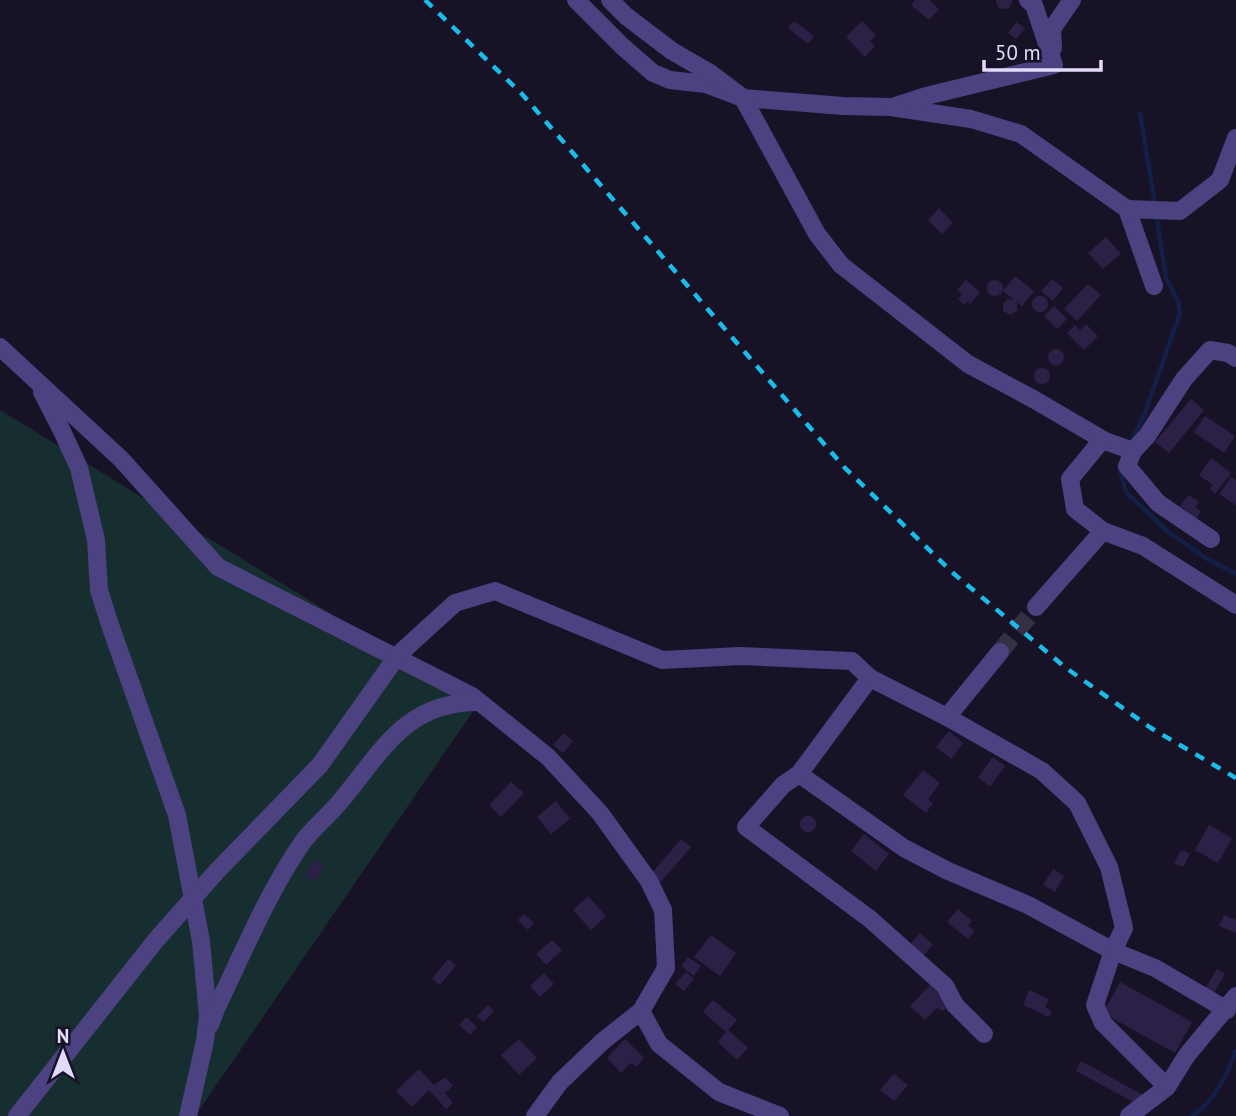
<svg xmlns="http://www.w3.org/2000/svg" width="1236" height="1116" font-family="'PT Sans',sans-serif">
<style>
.green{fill:#162e30}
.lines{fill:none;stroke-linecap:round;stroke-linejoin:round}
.stream{stroke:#121f46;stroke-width:4.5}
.building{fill:#2c2046}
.minor-tunnel{stroke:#363047;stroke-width:18;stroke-dasharray:18 9;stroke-linecap:butt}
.minor{stroke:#4c4281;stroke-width:18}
.rail{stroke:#1abdea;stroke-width:4.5;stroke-dasharray:10 9;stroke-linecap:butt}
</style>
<rect width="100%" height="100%" fill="#181227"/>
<!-- green -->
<path class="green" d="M0 410 478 704 195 1116H0Z"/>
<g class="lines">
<!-- stream -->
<g class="stream">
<path d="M1140 113 1155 205"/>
<path d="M1130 444 1145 413 1180 313 1178 301 1166 278 1156 213"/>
<path d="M1119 467 1126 492 1167 531 1207 559 1236 574"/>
<path d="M1192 1116C1215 1101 1227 1075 1236 1051"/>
</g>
</g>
<!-- building -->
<g class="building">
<path d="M915 0H929L939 9 929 20 911 5Z"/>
<path d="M996 0H1012V3L1009 8 1001 9 997 6Z"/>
<path d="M794 21 814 36 808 44 788 28Z"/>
<path d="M862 21 876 35 870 41 875 46 865 57 846 37Z"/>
<path d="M1016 22 1025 28 1016 39 1008 33Z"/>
<path d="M939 208 953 223 942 234 928 220Z"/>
<path d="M1106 237 1121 254 1103 269 1088 253Z"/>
<path d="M1015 276 1034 291 1022 306 1017 302V311L1010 315 1003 311V304L1008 299 1014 300 1003 291Z"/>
<path d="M1052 279 1063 288 1053 301 1041 291Z"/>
<path d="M966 280 980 292 970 304 967 301 964 305 958 299 962 294 957 290Z"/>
<circle cx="995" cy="288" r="8"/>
<path d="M1088 284 1101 295 1077 321 1064 309Z"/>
<circle cx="1040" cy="304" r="8"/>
<path d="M1054 306 1067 319 1057 329 1044 316Z"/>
<path d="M1086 324 1098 336 1084 350 1067 333 1075 325 1080 330Z"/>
<circle cx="1056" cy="357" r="8"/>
<circle cx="1042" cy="376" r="8"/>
<path d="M1191 399 1204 410 1169 453 1155 442Z"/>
<path d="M1205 416 1235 436 1224 453 1194 432Z"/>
<path d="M1211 458 1231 473 1215 494 1210 489 1213 485 1199 475Z"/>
<path d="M1231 477 1236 480V505L1219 494Z"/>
<path d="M1189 495 1199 502 1195 507 1201 512 1196 519 1180 506Z"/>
<path d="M949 731 963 743 951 759 936 747Z"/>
<path d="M564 733 573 741 563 753 553 745Z"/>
<path d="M993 757 1005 766 990 787 978 777Z"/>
<path d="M923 770 940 783 928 799 933 803 926 813 903 795Z"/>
<path d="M511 782 524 793 501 817 489 805Z"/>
<path d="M556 801 570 819 551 834 537 817Z"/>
<circle cx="808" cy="824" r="8"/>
<path d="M1209 825 1232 838 1218 863 1195 850Z"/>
<path d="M864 834 889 854 876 871 851 851Z"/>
<path d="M681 839 691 847 661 882 651 874Z"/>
<path d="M1181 850 1190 854 1183 867 1174 863Z"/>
<path d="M314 859 324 865 315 881 305 875Z"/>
<path d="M1053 869 1064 876 1055 892 1043 885Z"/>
<path d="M588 896 606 916 591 930 573 910Z"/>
<path d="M958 909 972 921 968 926 975 931 968 939 947 922Z"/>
<path d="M524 914 534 923 528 930 518 920Z"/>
<path d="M1224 915 1236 920V933L1219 926Z"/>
<path d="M920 933 933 945 921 958 908 947Z"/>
<path d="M711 935 736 953 720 976 694 957Z"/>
<path d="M552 940 562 950 546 965 536 954Z"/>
<path d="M688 957 701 966 694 976 681 966Z"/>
<path d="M448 959 456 965 440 985 432 979Z"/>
<path d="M1217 969 1225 974 1213 994 1205 989Z"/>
<path d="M686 972 694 979 684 991 675 984Z"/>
<path d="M544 973 554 984 540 997 530 986Z"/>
<path d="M1120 982 1192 1022 1175 1053 1103 1013Z"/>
<path d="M930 985 950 1004 943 1011 937 1008 925 1020 910 1006Z"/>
<path d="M1029 990 1049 999 1045 1007 1052 1011 1049 1017 1023 1005Z"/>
<path d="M713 1000 737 1020 728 1030 748 1048 737 1060 718 1042 726 1032 703 1012Z"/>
<path d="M488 1005 494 1011 483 1022 477 1016Z"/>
<path d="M466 1017 477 1027 470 1035 459 1025Z"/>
<path d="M519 1039 537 1058 519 1075 501 1055Z"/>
<path d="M625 1039 644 1058 636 1067 631 1063 621 1073 607 1058Z"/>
<path d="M1081 1061 1145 1096 1139 1105 1076 1071Z"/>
<path d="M419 1069 434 1085 445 1077 453 1086 445 1093 453 1103 446 1109 429 1090 412 1107 396 1091Z"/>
<path d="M894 1074 908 1085 894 1101 880 1090Z"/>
</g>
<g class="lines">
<!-- minor-tunnel -->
<path class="minor-tunnel" d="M1000 652 1036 607"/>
<!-- minor -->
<g class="minor">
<path d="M576 0 622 46 653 73 670 80 706 84 743 98 843 106 891 107 971 119 1021 134 1127 209 1154 286"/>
<path d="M610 0 626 16 672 51 710 73 743 98 817 234 841 265 968 364 1035 400 1105 441 1133 451"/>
<path d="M1053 48 1052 29 1072 0"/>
<path d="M895 106 926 96 1054 65 1034 5 1028 0"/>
<path d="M1127 209 1180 211 1220 180 1236 138"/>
<path d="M0 347 121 459 218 567 472 696 548 757 600 813 649 881 663 910 666 968 641 1011 603 1041 560 1082 535 1116"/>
<path d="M42 392 62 431 79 468 96 540 99 590 109 622 177 815 201 941 208 1016 205 1041 188 1116"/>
<path d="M1102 440 1070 479 1075 509 1103 531 1143 546 1236 605"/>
<path d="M1211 539 1158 503 1127 466 1133 451 1147 436 1184 379 1210 350 1228 353 1236 358"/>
<path d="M1036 607 1103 531"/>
<path d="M947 717 1000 652"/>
<path d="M799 774 904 848 948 871 1028 905 1113 951 1095 1005 1103 1023 1167 1087 1129 1116"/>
<path d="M641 1011 659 1044 719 1092 780 1116"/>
<path d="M210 1025 216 1009C243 953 267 894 302 843 313 828 327 817 338 804 381 754 403 702 478 702"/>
<path d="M984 1034 955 1005 945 986 870 919 746 827 783 785 799 774 870 678 947 717 1042 771 1077 803 1109 867 1124 928 1113 951 1155 968 1227 1010"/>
<path d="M1167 1087 1187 1055 1236 996"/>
<path d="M17 1116 156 940 217 871 320 765 398 655 455 603 495 591 662 660 740 656 852 661 870 678"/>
</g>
<!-- rail -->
<path class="rail" d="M425 0 522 94 844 467 953 573 1066 668 1151 728 1236 778"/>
</g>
<!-- north arrow -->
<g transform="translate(63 1053)" stroke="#181227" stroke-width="5" paint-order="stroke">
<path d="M0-5L12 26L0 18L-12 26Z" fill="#e3dbfc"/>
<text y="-10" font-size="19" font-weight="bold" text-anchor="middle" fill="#e3dbfc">N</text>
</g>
<!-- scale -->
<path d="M984 60v10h117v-10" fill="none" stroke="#e3dbfc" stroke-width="3.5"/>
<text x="995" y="60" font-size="21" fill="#e3dbfc" stroke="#181227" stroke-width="5" paint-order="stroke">50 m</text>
</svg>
